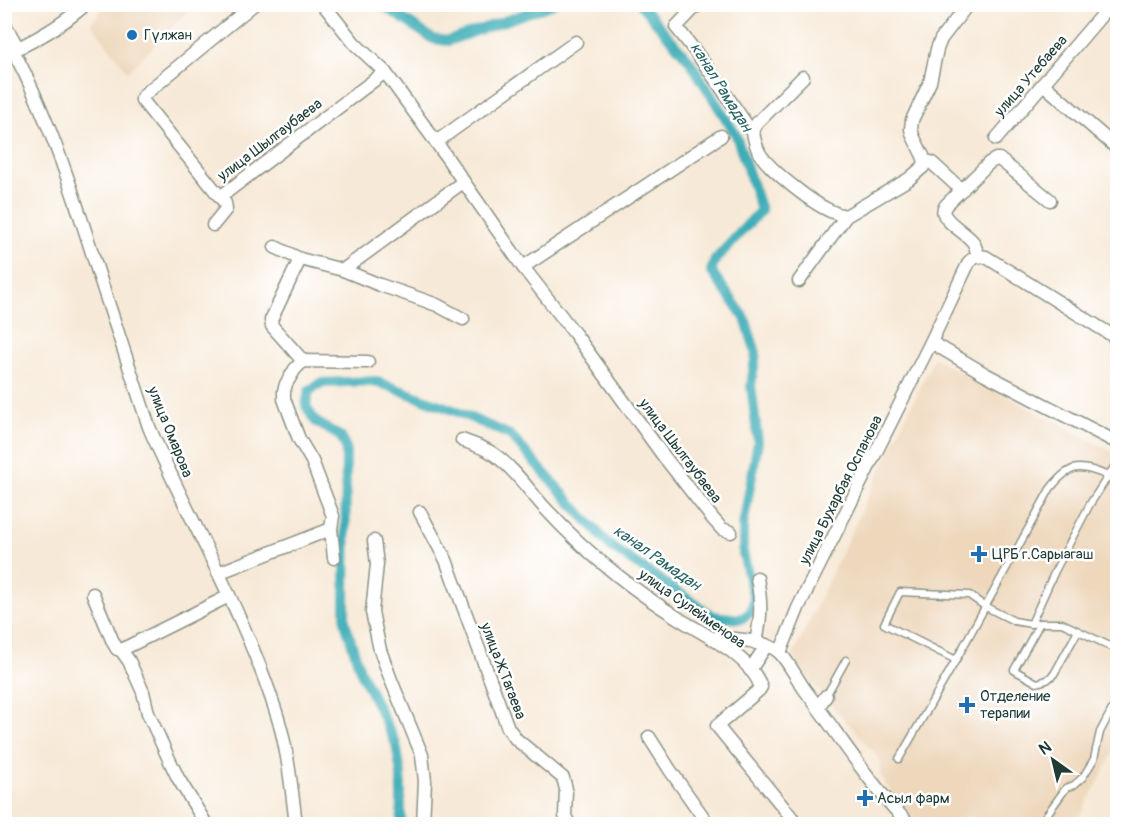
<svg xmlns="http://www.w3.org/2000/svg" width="1122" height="829" font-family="Pangolin,sans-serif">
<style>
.built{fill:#eed7bb}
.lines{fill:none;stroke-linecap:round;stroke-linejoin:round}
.canal{stroke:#3bacb6;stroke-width:10}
.lane-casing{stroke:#8b9386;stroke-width:9}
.street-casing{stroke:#8b9386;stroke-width:15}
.lane{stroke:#fff;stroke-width:6}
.street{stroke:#fff;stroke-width:12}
.poi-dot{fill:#1f6fb2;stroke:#fff;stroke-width:2}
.labels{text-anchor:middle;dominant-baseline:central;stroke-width:5;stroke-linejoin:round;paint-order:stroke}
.poi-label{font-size:15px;fill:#1f3d34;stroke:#fff;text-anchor:start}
.street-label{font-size:15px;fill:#1f3d34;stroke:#fff}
.water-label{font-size:16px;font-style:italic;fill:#296462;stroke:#fff}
</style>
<rect width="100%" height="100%" fill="#fff"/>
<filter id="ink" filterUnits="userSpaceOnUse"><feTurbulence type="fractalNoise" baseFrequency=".0167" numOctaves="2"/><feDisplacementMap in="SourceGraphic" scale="12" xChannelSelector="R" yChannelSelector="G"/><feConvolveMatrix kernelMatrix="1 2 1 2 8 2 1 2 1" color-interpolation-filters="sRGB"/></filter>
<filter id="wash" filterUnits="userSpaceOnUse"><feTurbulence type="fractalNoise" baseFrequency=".008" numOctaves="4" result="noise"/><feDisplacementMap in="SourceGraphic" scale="24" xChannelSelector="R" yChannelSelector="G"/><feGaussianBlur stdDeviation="1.35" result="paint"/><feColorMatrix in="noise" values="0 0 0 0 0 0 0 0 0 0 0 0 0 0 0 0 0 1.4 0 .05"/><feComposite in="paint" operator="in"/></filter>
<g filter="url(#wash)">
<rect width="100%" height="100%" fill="#f7e9d7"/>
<!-- built -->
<g class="built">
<path d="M106 5V4L194 5 128 72 91 23Z"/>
<path d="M934 358 1117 454V746L1076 824H919L896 800 880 775V759L804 675 793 655Z"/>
</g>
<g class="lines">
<!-- canal -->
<g class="canal">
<path d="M381 4 433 39 448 41 553 4"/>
<path d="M401 824V774L396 744 360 670 345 622 346 448 341 437 315 421 306 406 309 391 321 383 375 381 453 410 510 435 610 546 713 616 741 619 751 612 754 599 743 553V526L758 442 751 385 756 353 745 318 711 271 715 260 761 210 736 135 689 60 640 4"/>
</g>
</g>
</g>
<g filter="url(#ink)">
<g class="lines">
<!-- lane casing -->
<g class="lane-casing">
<g id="lane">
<path d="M1040 623 1014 670 1037 683 1047 680 1054 674 1078 631"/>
<path d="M1031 624 1055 571 1090 504 1118 461"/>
<path d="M956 660 884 624 900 592 969 595 986 607 1014 621 1031 624 1040 623H1062L1118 650"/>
<path d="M826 696 846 660"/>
<path d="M899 759 956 660 1050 489C1070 463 1080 464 1108 476"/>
<path d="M1040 824 1066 788 1074 785 1083 777 1094 759 1100 732 1118 698"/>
</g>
</g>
<!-- street casing -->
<g class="street-casing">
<g id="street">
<path d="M323 4 355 44 385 72 436 142 523 267 575 334 662 454 713 519 722 529 731 532"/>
<path d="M698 4 676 27C702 58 725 93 748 127L753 131C754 139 756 147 760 154 771 171 814 205 833 212 837 214 842 215 846 216"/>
<path d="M4 23 18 48"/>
<path d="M13 50C51 122 75 198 99 275 116 326 132 376 149 427 190 522 244 612 276 712 288 748 291 786 296 824"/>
<path d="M4 54C34 42 62 25 86 4"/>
<path d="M1043 84 1118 149"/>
<path d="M753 131 757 123 803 77"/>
<path d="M996 139 1111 4"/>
<path d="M436 142 576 42"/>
<path d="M925 162H931L955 184 963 189"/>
<path d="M220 197 385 72"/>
<path d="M213 225 226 209 225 203 142 100V98L145 94 254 4"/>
<path d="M275 247 300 259 343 270 380 285 412 296 437 305 463 319"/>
<path d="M978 257C977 252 976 247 973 242 966 233 948 224 944 214 942 210 944 209 946 205L989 163 996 159H999L1050 200"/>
<path d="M300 259 271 320 272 326 303 361"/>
<path d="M523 267 721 136"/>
<path d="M343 270 463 182"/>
<path d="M799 281 846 216 909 179 923 167 925 162 923 156 913 136 911 129 912 120 930 82 937 49 941 39 968 4"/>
<path d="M931 342 985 374 1118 443"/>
<path d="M462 440C472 444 483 447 492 453 512 466 527 488 543 506 566 531 590 554 617 575 637 591 659 606 681 620 707 636 750 656 761 687L759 690 717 726 797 824"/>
<path d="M420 512 446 560 508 728 516 739 563 778 566 789 565 816 569 824"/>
<path d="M374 541 377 564 372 612 380 650 391 680 422 755 425 781 423 824"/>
<path d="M334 558 331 529 333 516 312 461 299 439 284 399V391L286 384 295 369 303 361 368 362"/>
<path d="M218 573 331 529"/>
<path d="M93 594 113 642 117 649 121 650 129 661 143 692 148 713 167 755 178 778 206 824"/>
<path d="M713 638C731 638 765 640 779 652 787 659 798 681 805 690 839 735 869 784 909 824"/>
<path d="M756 643C761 616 762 605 757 578"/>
<path d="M121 650 229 596"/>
<path d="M780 653 798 608 931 342 969 262C974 257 978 255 986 257L1118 339"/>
<path d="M750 670 766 646"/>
<path d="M818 707 826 696"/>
<path d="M649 737 670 770 708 824"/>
</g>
</g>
<!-- lane -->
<use href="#lane" class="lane"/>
<!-- street -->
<use href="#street" class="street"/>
</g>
</g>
<!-- markers -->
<g class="poi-dot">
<circle cx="132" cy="35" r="6"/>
<path d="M976 545h6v6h6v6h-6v6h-6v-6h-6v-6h6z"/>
<path d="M964 696h6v6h6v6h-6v6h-6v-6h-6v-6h6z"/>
<path d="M862 789h6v6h6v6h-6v6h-6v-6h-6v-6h6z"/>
</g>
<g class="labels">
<!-- poi labels -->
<g class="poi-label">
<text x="144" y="35">Гүлжан</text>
<text x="992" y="554">ЦРБ г.Сарыагаш</text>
<text x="980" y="696">Отделение<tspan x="980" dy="17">терапии</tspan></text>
<text x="877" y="798">Асыл фарм</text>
</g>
<!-- street labels -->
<g class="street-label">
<text transform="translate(1031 76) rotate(-49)">улица Утебаева</text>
<text transform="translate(270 140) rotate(-37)">улица Шылгаубаева</text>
<text transform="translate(170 432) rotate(68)">улица Омарова</text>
<text transform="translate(680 451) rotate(53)">улица Шылгаубаева</text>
<text transform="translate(841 490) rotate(-63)">улица Бухарбая Оспанова</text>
<text transform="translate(692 609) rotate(35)">улица Сулейменова</text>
<text transform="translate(503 671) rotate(69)">улица Ж.Тагаева</text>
</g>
<!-- water labels -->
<g class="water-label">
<text transform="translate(721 87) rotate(58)">канал Рамадан</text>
<text transform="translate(657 558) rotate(35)">канал Рамадан</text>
</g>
</g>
<!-- margin -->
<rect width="1122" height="829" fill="none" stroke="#fff" stroke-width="24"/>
<!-- north arrow -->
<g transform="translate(1053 760) rotate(326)" stroke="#ffffff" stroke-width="4.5" paint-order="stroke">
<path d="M0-4.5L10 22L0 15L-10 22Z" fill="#1f3d34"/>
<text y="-9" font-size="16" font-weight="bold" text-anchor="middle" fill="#1f3d34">N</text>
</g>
</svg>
